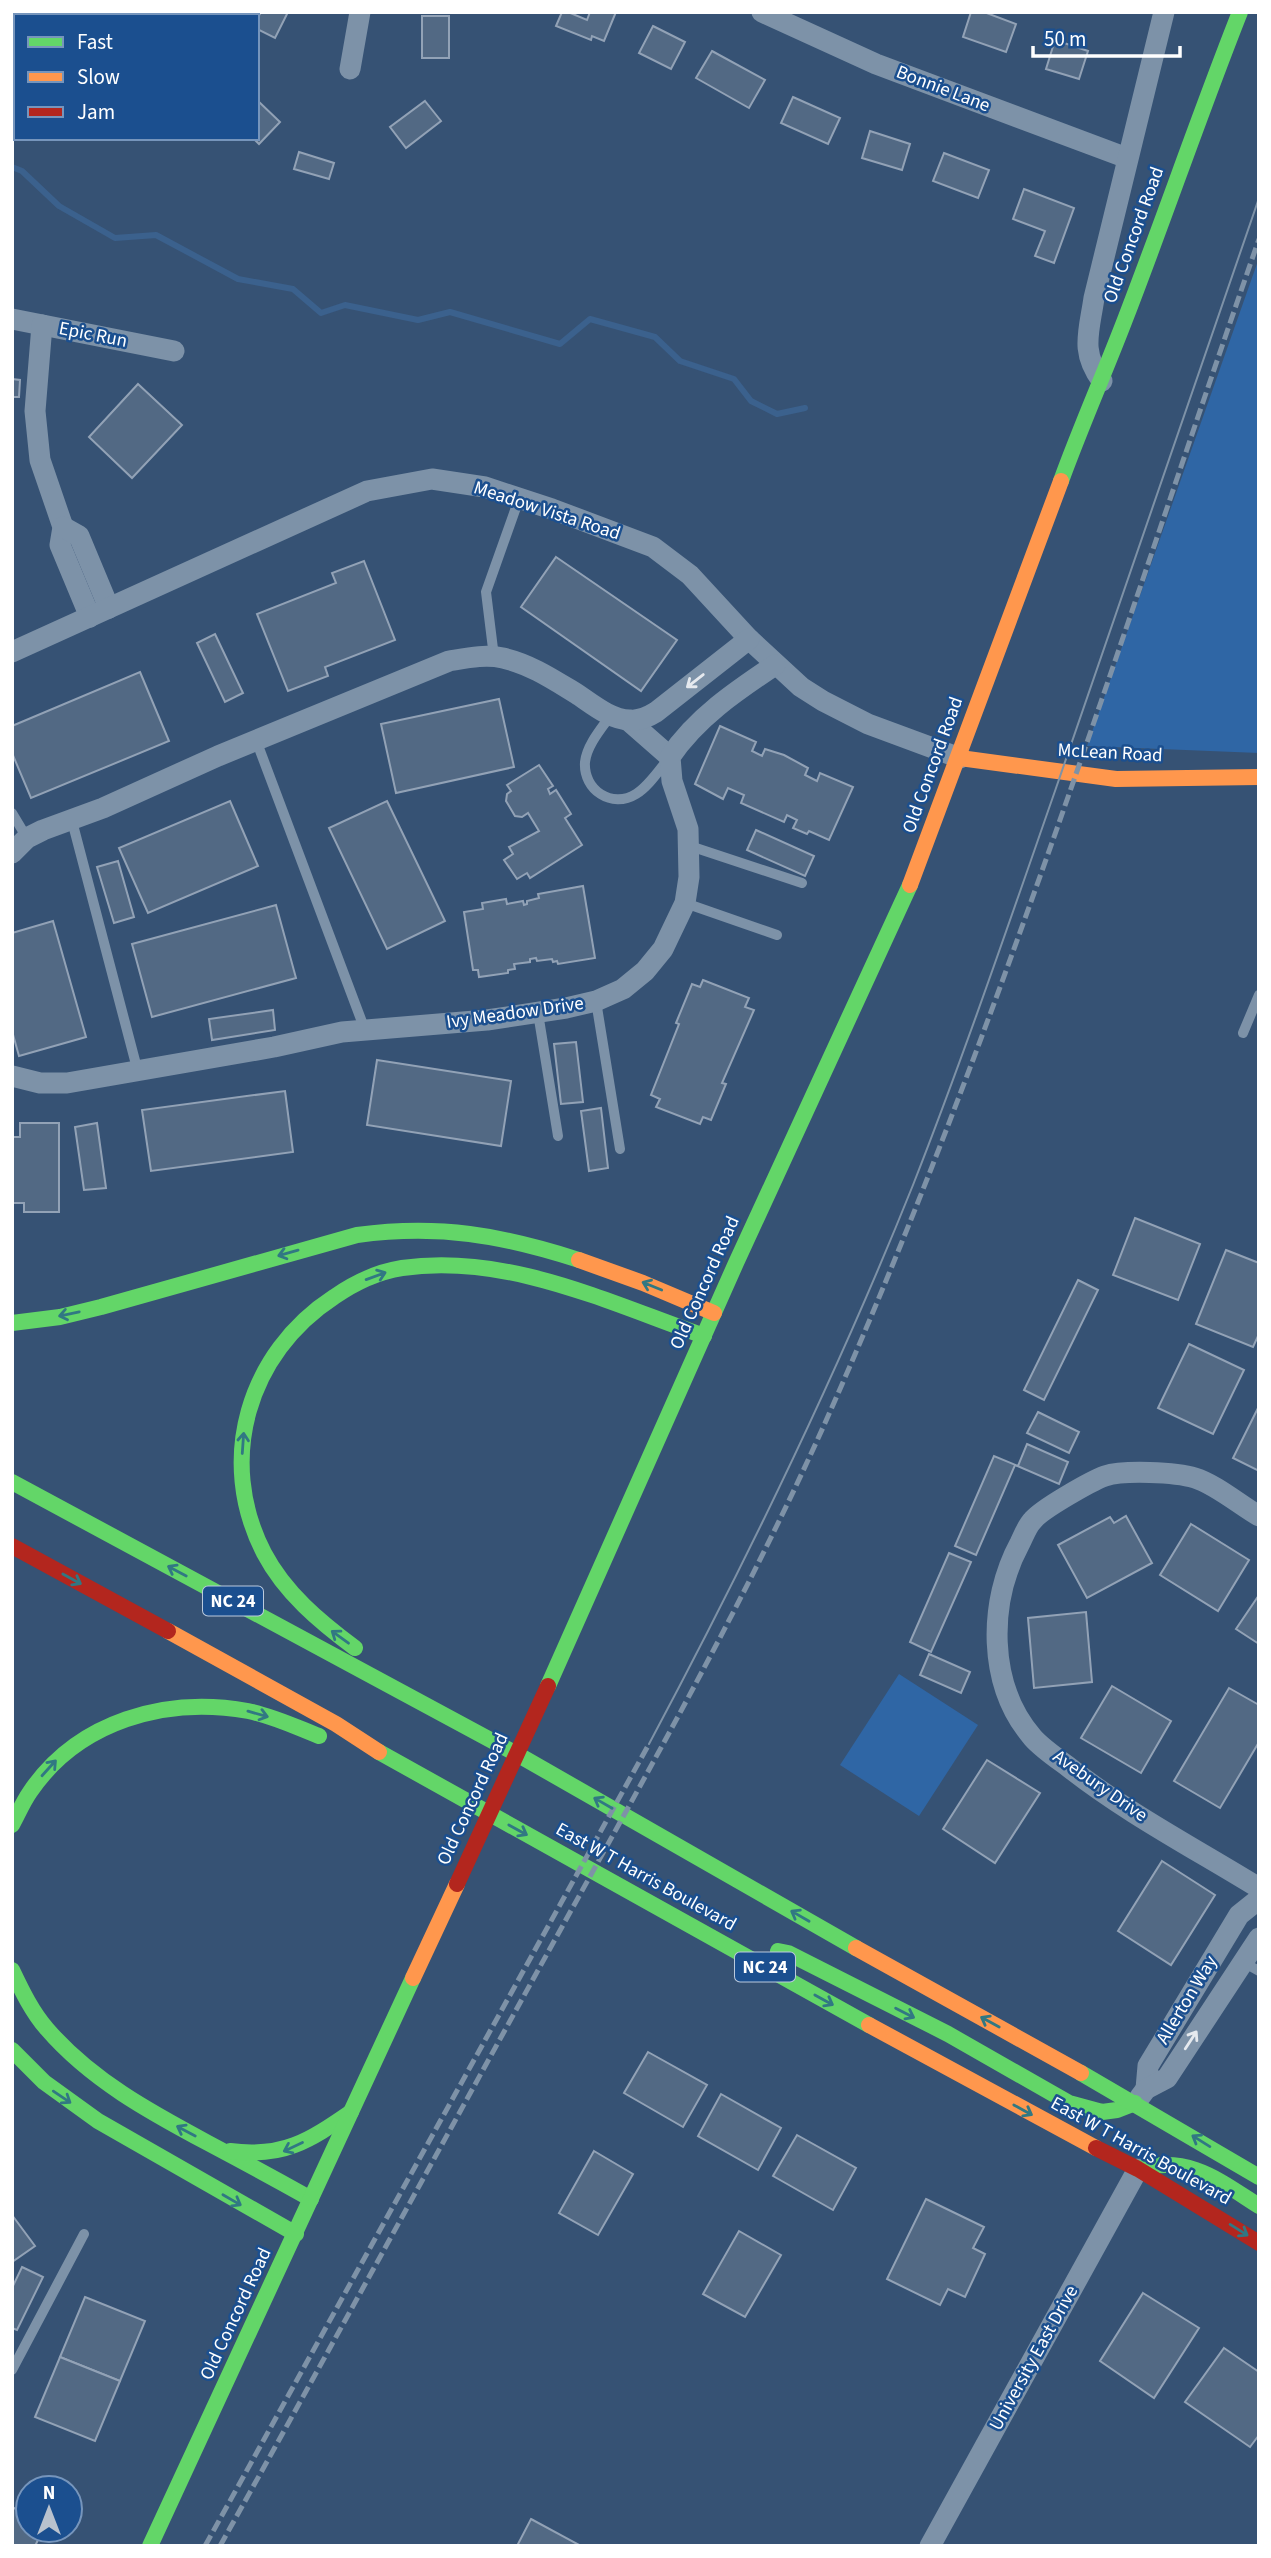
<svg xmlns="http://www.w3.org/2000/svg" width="1271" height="2558" font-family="'Source Sans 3',sans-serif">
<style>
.green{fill:#2f66a5}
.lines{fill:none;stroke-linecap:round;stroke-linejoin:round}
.stream{stroke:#3b618d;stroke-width:6}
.building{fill:#526984;stroke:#92a2b6;stroke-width:2}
.lane{stroke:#7d92a8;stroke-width:10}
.street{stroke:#7d92a8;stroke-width:21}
.fast{stroke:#63d668;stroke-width:16}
.slow{stroke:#ff974d;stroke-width:16}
.jam{stroke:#b3261e;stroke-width:16}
.tram{stroke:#7e92a7;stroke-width:2}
.rail{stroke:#7e92a7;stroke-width:5;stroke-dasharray:12 5;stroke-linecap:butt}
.jam-bridge{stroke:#b3261e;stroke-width:16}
.oneway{stroke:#e5e9ee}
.oneway2{stroke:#317883}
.labels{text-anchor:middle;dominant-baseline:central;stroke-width:5;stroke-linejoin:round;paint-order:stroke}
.shield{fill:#1b4f8f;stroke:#bbcadd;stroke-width:2}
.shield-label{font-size:18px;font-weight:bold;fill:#fff}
.street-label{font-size:19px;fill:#fff;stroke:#1b4f8f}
</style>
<rect width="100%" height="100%" fill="#365274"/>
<!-- green -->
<g class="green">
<path d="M1259 258V753L1087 746Z"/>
<path d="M899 1674 978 1725 919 1816 840 1765Z"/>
</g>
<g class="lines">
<!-- stream -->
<path class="stream" d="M12 167 22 171 59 206 115 238 156 235 238 279 293 289 321 313 345 305 418 320 450 312 560 344 590 319 655 337 680 361 734 379 751 401 777 414 805 408"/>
</g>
<!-- building -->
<g class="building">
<path d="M261 12H288L275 38 257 29V19Z"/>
<path d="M562 12H568L587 20 590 12H616L604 41 592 36 591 40 556 26Z"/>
<path d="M971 12H984L1016 24 1006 52 963 37Z"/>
<rect x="422" y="16" width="27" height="42"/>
<path d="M653 26 685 42 671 69 639 53Z"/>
<path d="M1055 40 1088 51 1079 79 1046 69Z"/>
<path d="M712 51 765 80 749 108 696 78Z"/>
<path d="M793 97 840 118 828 144 781 123Z"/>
<path d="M257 100 280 122 259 144 253 138H257Z"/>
<path d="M425 101 441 121 406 148 390 127Z"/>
<path d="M870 131 910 144 902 170 862 158Z"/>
<path d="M299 152 334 163 329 179 294 169Z"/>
<path d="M944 153 989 170 978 198 933 181Z"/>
<path d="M1024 189 1074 208 1054 263 1035 256 1045 231 1013 219Z"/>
<path d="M12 379 20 380 19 397H12Z"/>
<path d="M138 384 182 425 132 478 89 437Z"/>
<path d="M556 557 677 640 641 691 521 607Z"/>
<path d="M364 561 395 640 325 667 328 676 288 691 257 614 336 583 332 573Z"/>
<path d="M215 634 243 693 225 702 197 643Z"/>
<path d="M140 672 169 741 31 798 12 753V726Z"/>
<path d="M499 699 514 767 396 793 381 724Z"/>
<path d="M720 726 756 742 752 751 762 756 765 749 784 755 808 768 805 775 817 781 820 773 853 787 829 840 809 831 807 834 793 828 797 820 787 815 784 822 741 803 744 795 728 788 723 799 695 784Z"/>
<path d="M539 765 553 786 548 789 550 794 556 790 571 814 565 818 582 845 530 878 527 873 517 879 504 860 513 854 509 847 539 831 528 813 522 817 515 816 506 801 507 794 511 791 507 785Z"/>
<path d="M230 801 258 866 148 913 119 848Z"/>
<path d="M387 801 445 921 387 949 329 828Z"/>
<path d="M756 830 814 856 805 876 747 850Z"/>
<path d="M118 861 134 917 114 923 97 867Z"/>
<path d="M583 886 595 958 558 964 557 961 553 962 552 959 537 961 536 958 530 959V962L514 964 515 969 508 970V973L479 977 478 970H473L464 912 483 909 482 903 506 899 507 904 523 901 524 905 527 904V901L539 898 538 894Z"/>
<path d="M276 905 296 978 152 1017 132 944Z"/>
<path d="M53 921 86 1037 19 1056 12 1031V933Z"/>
<path d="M703 980 749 998 745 1007 754 1010 722 1083 726 1084 711 1120 703 1117 700 1124 656 1107 660 1099 651 1095 679 1024 676 1023 692 984 700 987Z"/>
<path d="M273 1010 275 1030 212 1040 209 1019Z"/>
<path d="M576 1042 583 1102 561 1104 554 1044Z"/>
<path d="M377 1060 511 1081 501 1146 367 1125Z"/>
<path d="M285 1091 293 1152 151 1171 142 1110Z"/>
<path d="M601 1108 608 1168 589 1171 581 1111Z"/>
<path d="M20 1123H59V1212H24V1203H12V1137H20Z"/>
<path d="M97 1123 106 1188 84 1190 75 1127Z"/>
<path d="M1135 1218 1200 1244 1178 1300 1113 1275Z"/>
<path d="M1226 1250 1259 1263V1334L1253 1347 1196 1324Z"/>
<path d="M1078 1280 1098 1290 1044 1400 1024 1390Z"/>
<path d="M1189 1344 1244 1370 1213 1434 1158 1408Z"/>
<path d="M1259 1406V1471L1233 1458Z"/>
<path d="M1038 1412 1079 1432 1069 1453 1027 1433Z"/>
<path d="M1027 1444 1068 1462 1059 1484 1015 1465 976 1555 955 1546 994 1456 1018 1466Z"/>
<path d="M1126 1516 1152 1563 1087 1598 1058 1545 1110 1517 1114 1523Z"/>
<path d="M1191 1524 1249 1560 1218 1611 1160 1575Z"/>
<path d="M949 1553 971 1562 931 1652 910 1642Z"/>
<path d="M1259 1595V1644L1236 1629Z"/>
<path d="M1086 1612 1092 1682 1034 1688 1028 1618Z"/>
<path d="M929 1654 970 1672 961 1693 920 1675Z"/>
<path d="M1112 1686 1171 1721 1141 1773 1081 1738Z"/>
<path d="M1229 1688 1259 1705V1742L1220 1808 1174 1781Z"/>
<path d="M987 1760 1040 1793 995 1863 943 1829Z"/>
<path d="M1162 1861 1215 1895 1171 1965 1118 1931Z"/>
<path d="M648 2052 707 2085 683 2127 624 2093Z"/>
<path d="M721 2094 781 2128 758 2170 698 2136Z"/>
<path d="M797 2135 856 2168 833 2210 773 2176Z"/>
<path d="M594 2151 633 2174 598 2235 559 2213Z"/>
<path d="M926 2199 984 2227 973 2248 985 2254 965 2297 948 2289 940 2305 887 2279Z"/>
<path d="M12 2215 35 2246 12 2262Z"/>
<path d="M739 2231 781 2255 745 2317 703 2294Z"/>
<path d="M22 2267 43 2277 17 2330 12 2328V2288Z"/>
<path d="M1143 2293 1199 2328 1154 2398 1100 2361Z"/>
<path d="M85 2297 145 2321 120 2381 60 2357Z"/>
<path d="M1224 2348 1259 2372V2435L1250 2447 1185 2402Z"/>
<path d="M60 2357 120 2381 95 2441 35 2417Z"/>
<path d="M12 2507 28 2515V2530H43L35 2546H12Z"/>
<path d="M531 2519 581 2546H517Z"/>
</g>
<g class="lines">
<!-- lane -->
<g class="lane">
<path d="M494 657 486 592 519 499"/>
<path d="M611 715C601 729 587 745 585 762 583 790 612 809 636 794 649 786 659 770 669 758"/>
<path d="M256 740 365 1030"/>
<path d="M12 813 27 838"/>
<path d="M72 821 138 1072"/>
<path d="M690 846 802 883"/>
<path d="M685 903 777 935"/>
<path d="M596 1001 620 1149"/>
<path d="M538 1013 558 1136"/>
<path d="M1243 1033 1259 995"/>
<path d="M1243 1962 1259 1971"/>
<path d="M12 2370 84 2234"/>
</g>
<!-- street -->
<g class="street">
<path d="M762 12 876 64 1127 158"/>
<path d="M350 69 360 12"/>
<path d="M12 319 174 351"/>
<path d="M42 325 35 411 40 460 63 527 60 545 90 617"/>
<path d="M1102 381C1080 351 1089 333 1094 298L1164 12"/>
<path d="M63 527 79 536 109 608"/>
<path d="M12 652 367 491 432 479 485 487 552 509 653 547 690 575 749 639 801 687 823 701 868 724 960 758"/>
<path d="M629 721 670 757"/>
<path d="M12 853 27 838 43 830 103 808 218 756 449 661C467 658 485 654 503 658 530 664 554 680 577 694 592 704 611 720 630 720 640 721 648 717 656 712L749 639"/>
<path d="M12 1076 40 1083H67L274 1047 342 1032 487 1020 566 1008 596 1001 623 989 645 971 663 949 685 903 689 877 688 829 672 781 670 757C696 718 736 691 775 665"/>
<path d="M1259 1516C1240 1505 1215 1484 1195 1478 1176 1472 1123 1470 1105 1476 1091 1481 1042 1509 1033 1520 1027 1526 1024 1535 1020 1543 988 1602 987 1685 1033 1738 1042 1748 1055 1757 1066 1765 1125 1812 1194 1848 1259 1888"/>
<path d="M1146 2089 1148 2066 1239 1915 1259 1899"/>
<path d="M1140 2097 1146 2089 1167 2078 1259 1938"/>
<path d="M930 2546 1138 2169"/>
</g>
<!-- fast -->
<g class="fast">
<path d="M1061 481C1081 426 1105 372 1126 317 1165 216 1200 113 1240 12"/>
<path d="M12 1323 60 1317 101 1307 357 1235C439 1224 501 1235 579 1260"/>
<path d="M12 1482 522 1757 856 1948"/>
<path d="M355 1648C320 1622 285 1593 264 1553 216 1460 248 1353 334 1297 354 1283 377 1272 402 1268 507 1253 607 1302 704 1336"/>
<path d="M548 1686 736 1263 910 885"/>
<path d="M379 1752 869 2025"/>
<path d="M12 1825C18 1814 23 1802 30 1792 78 1721 166 1696 248 1711 273 1716 296 1727 319 1736"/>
<path d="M778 1951 788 1953 948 2034 1069 2103 1102 2112 1117 2110 1135 2103"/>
<path d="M12 1970C22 1991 32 2012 47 2029 91 2080 150 2112 208 2143 242 2161 277 2180 311 2199"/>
<path d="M12 2050 44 2082 98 2121 296 2234"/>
<path d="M1081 2073 1259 2177"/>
<path d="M230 2151C283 2158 309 2141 351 2112"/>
<path d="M1138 2169C1189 2155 1218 2180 1259 2206"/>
<path d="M150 2546 413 1978"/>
</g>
<!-- slow -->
<g class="slow">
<path d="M960 758 1116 779 1259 777"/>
<path d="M910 885 1061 481"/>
<path d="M579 1260 643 1283 714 1313"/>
<path d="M168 1631 336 1724 379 1752"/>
<path d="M856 1948 1081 2073"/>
<path d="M413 1978 457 1884"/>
<path d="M869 2025 1096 2148"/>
</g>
<!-- jam -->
<g class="jam">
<path d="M12 1546 168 1631"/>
<path d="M1096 2148 1138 2169 1259 2243"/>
</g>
<!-- tram -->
<path class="tram" d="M649 1744C746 1562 836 1377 913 1185 964 1055 1009 923 1055 791 1123 593 1190 395 1259 198"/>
<!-- rail -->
<g class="rail">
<path d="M205 2546 649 1744"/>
<path d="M220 2546C330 2349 438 2151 547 1954 643 1780 743 1606 825 1423 996 1039 1121 636 1259 239"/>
</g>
<!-- jam-bridge -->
<path class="jam-bridge" d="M457 1884 548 1686"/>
</g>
<!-- one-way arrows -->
<defs><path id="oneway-shaft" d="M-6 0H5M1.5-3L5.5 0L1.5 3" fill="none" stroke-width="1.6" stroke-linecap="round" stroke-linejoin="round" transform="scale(1.75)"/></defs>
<g class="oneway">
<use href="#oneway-shaft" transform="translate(695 681) rotate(142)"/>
<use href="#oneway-shaft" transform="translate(1191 2040) rotate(-57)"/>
</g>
<g class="oneway2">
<use href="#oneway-shaft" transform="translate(288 1253) rotate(164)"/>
<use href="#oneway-shaft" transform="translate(376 1276) rotate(-20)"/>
<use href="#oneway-shaft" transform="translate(652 1286) rotate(-158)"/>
<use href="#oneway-shaft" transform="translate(69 1314) rotate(168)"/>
<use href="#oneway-shaft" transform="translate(243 1443) rotate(-86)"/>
<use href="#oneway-shaft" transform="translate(177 1571) rotate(-152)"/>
<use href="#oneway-shaft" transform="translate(72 1579) rotate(29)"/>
<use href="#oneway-shaft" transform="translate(340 1637) rotate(-144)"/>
<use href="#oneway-shaft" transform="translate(258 1714) rotate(16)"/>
<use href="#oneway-shaft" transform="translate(49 1768) rotate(-48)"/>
<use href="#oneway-shaft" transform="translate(603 1803) rotate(-150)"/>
<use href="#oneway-shaft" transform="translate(518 1830) rotate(29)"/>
<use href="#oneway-shaft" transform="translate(800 1916) rotate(-150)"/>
<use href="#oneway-shaft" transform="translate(824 2000) rotate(29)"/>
<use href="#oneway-shaft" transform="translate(905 2013) rotate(27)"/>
<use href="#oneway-shaft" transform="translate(990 2022) rotate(-151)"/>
<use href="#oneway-shaft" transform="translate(62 2097) rotate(34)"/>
<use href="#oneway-shaft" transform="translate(1023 2110) rotate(29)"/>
<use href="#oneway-shaft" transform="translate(186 2131) rotate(-152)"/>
<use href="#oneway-shaft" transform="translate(1201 2141) rotate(-148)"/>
<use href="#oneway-shaft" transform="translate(293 2147) rotate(155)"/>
<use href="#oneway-shaft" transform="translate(232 2200) rotate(30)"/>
<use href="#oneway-shaft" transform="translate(1239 2230) rotate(32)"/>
</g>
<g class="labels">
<!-- shield labels -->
<g class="shield">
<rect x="203" y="1586.5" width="60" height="29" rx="5"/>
<rect x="735" y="1952.5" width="60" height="29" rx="5"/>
</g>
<g class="shield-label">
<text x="233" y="1601">NC 24</text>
<text x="765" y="1967">NC 24</text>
</g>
<!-- street labels -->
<g class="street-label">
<text transform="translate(943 89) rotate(21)">Bonnie Lane</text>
<text transform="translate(1134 235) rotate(-70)">Old Concord Road</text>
<text transform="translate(93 335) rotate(11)">Epic Run</text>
<text transform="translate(547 511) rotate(18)">Meadow Vista Road</text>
<text transform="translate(1110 753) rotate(3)">McLean Road</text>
<text transform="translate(933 765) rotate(-70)">Old Concord Road</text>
<text transform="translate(515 1013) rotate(-8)">Ivy Meadow Drive</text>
<text transform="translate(705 1283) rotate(-66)">Old Concord Road</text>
<text transform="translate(1100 1786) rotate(35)">Avebury Drive</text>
<text transform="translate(473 1799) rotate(-65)">Old Concord Road</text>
<text transform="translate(646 1877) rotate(29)">East W T Harris Boulevard</text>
<text transform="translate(1187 2000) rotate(-59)">Allerton Way</text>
<text transform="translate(1141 2151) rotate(29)">East W T Harris Boulevard</text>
<text transform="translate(236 2314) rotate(-65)">Old Concord Road</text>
<text transform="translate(1034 2358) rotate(-61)">University East Drive</text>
</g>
</g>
<!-- border -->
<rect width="1271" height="2558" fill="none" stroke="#ffffff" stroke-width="28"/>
<!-- legend -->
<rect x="14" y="14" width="245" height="126" fill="#1b4f8f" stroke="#7695bc" stroke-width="2"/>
<rect x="28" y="37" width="35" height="10" fill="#63d668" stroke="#7695bc" stroke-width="2"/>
<text x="77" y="49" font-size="21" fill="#ffffff">Fast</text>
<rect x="28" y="72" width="35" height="10" fill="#ff974d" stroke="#7695bc" stroke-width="2"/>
<text x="77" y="84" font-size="21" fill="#ffffff">Slow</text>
<rect x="28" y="107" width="35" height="10" fill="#b3261e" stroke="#7695bc" stroke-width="2"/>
<text x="77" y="119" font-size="21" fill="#ffffff">Jam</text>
<!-- north arrow -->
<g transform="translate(49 2509)"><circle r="33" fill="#1b4f8f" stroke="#7695bc" stroke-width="2"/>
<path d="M0-5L12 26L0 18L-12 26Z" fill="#b9c2ce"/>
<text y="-10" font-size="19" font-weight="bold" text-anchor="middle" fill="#ffffff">N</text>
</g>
<!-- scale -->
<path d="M1033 46v10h147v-10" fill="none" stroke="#ffffff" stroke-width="3.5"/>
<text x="1044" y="46" font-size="21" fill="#ffffff" stroke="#1b4f8f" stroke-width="5" paint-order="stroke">50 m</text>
</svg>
